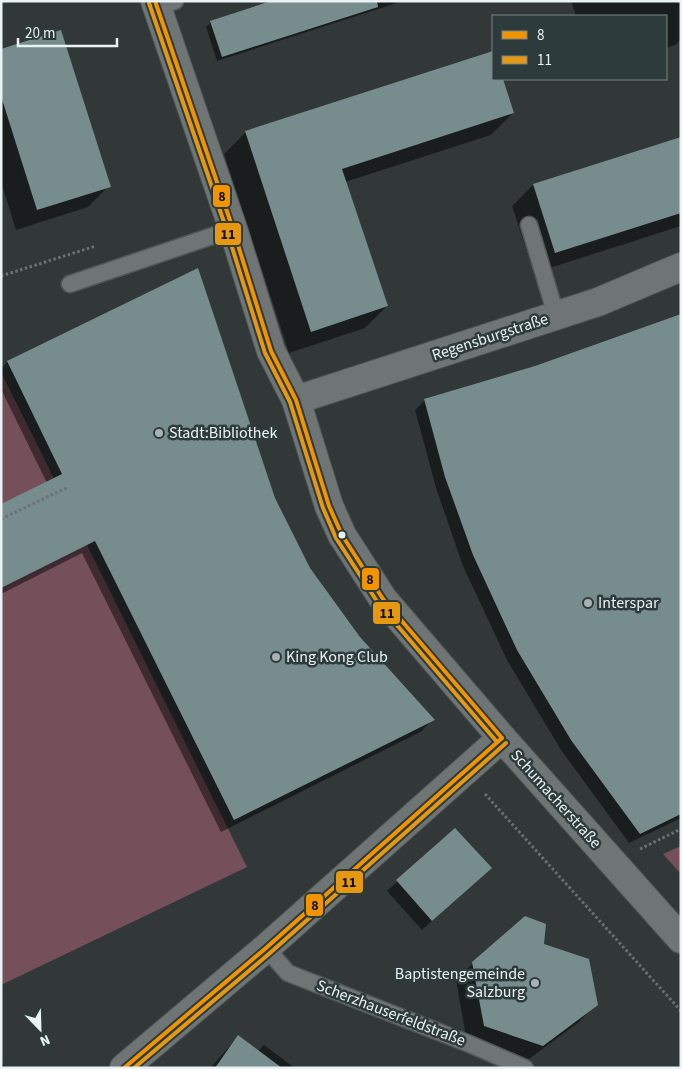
<svg xmlns="http://www.w3.org/2000/svg" width="682" height="1069" font-family="'Source Sans 3',sans-serif">
<style>
.green{fill:#754f5a}
.shadow{fill:#0007}
.building{fill:#768c8d}
.lines{fill:none;stroke-linecap:round;stroke-linejoin:round}
.lane-casing{stroke:#505656;stroke-width:19}
.street-casing{stroke:#505656;stroke-width:30}
.path{stroke:#6c7070;stroke-width:3;stroke-dasharray:2.5 2.5;stroke-linecap:butt}
.lane{stroke:#6f7475;stroke-width:16}
.street{stroke:#6f7475;stroke-width:28}
.bus-1-casing{stroke:#2e3b3c;stroke-width:8}
.bus-2-casing{stroke:#2e3b3c;stroke-width:8}
.bus-1{stroke:#f29400;stroke-width:4}
.bus-2{stroke:#e69813;stroke-width:4}
.poi-dot{fill:#aab1b2;stroke:#2e3b3c;stroke-width:2}
.bus-dot{fill:#eaf2f3;stroke:#2e3b3c;stroke-width:2}
.labels{text-anchor:middle;dominant-baseline:central;stroke-width:5;stroke-linejoin:round;paint-order:stroke}
.street-label{font-size:16px;fill:#eaf2f3;stroke:#2e3b3c}
.poi-label{font-size:16px;fill:#eaf2f3;stroke:#2e3b3c;text-anchor:start}
.line-badge{stroke:#2e3b3c;stroke-width:2}
.pale-badge-label{font-size:14px;text-anchor:middle;font-weight:bold;fill:#111}
</style>
<rect width="100%" height="100%" fill="#323838"/>
<!-- green -->
<g class="green">
<path d="M1 372 247 867 1 985Z"/>
<path d="M681 846V874L663 854Z"/>
</g>
<!-- shadow -->
<g class="shadow">
<path d="M276 1H403L217 61 206 27 211 22Z"/>
<path d="M571 1H681V39L675 45 666 48V16H576Z"/>
<path d="M1 51 109 186 88 207 16 230 1 182Z"/>
<path d="M493 52V79H502L513 113 491 135 345 182 387 306 365 328 289 353 224 154 246 132Z"/>
<path d="M681 138V226L534 273 512 206 533 185Z"/>
<path d="M197 270 274 499 309 568 359 638 433 720 420 732 221 832 82 553 1 594V506L47 483 1 389V369L7 362Z"/>
<path d="M681 316V818L629 843 561 750 507 660 463 566 436 488 415 410 425 400 535 367Z"/>
<path d="M455 829 480 878 422 930 387 891Z"/>
<path d="M543 945 596 1004 579 1022 525 1062 467 1042 456 980 473 963Z"/>
<path d="M238 1037 258 1051 264 1045 295 1068H210Z"/>
<path d="M1 1060 5 1068H1Z"/>
</g>
<!-- building -->
<g class="building">
<path d="M271 1H377L378 7 222 57 210 21Z"/>
<path d="M61 30 111 187 37 210 1 96V49Z"/>
<path d="M493 51V79H503L514 113 342 169 388 306 311 332 245 131Z"/>
<path d="M681 137V213L555 253 533 184Z"/>
<path d="M198 268 275 498 310 568 360 637 435 720 234 820 95 541 1 588V504L62 474 7 361Z"/>
<path d="M681 314V814L640 834 571 740 517 650 473 555 445 477 424 399 535 366Z"/>
<path d="M455 828 492 868 432 921 396 880Z"/>
<path d="M525 916 546 924 544 944 589 959 598 1005 543 1046 484 1026 472 962Z"/>
<path d="M238 1035 282 1068H215Z"/>
</g>
<g class="lines">
<!-- lane casing -->
<g class="lane-casing">
<g id="lane">
<path d="M157 6 175 1"/>
<path d="M529 225 556 315"/>
<path d="M70 284 233 229"/>
<path d="M266 948 288 973 467 1043 525 1068"/>
</g>
</g>
<!-- street casing -->
<g class="street-casing">
<g id="street">
<path d="M155 1 233 229 271 351 296 400 329 506 342 535 383 599 502 738 681 939"/>
<path d="M296 400 598 302 681 267"/>
<path d="M124 1068 266 948 502 738"/>
</g>
</g>
<!-- path -->
<g class="path">
<path d="M1 276 96 246"/>
<path d="M1 519 68 487"/>
<path d="M485 794 681 1011"/>
<path d="M640 849 681 829"/>
</g>
<!-- lane -->
<use href="#lane" class="lane"/>
<!-- street -->
<use href="#street" class="street"/>
<!-- bus-1 casing -->
<g class="bus-1-casing">
<g id="bus-1">
<path d="M155 1 233 229 271 351 296 400 329 506 342 535 383 599 502 738"/>
<path d="M124 1068 266 948 502 738"/>
</g>
</g>
<!-- bus-2 casing -->
<g class="bus-2-casing">
<g id="bus-2">
<path d="M149 3 227 231 265 353 290 402 323 508 336 538 378 603 497 742"/>
<path d="M134 1068 270 953 506 743"/>
</g>
</g>
<!-- bus-1 -->
<use href="#bus-1" class="bus-1"/>
<!-- bus-2 -->
<use href="#bus-2" class="bus-2"/>
</g>
<!-- markers -->
<g class="poi-dot">
<circle cx="159" cy="433" r="5"/>
<circle cx="588" cy="603" r="5"/>
<circle cx="276" cy="657" r="5"/>
<circle cx="535" cy="983" r="5"/>
</g>
<circle class="bus-dot" cx="342" cy="535" r="4.5"/>
<g class="labels">
<!-- street labels -->
<g class="street-label">
<text transform="translate(490 337) rotate(-18)">Regensburgstraße</text>
<text transform="translate(556 799) rotate(48)">Schumacherstraße</text>
<text transform="translate(391 1013) rotate(21)">Scherzhauserfeldstraße</text>
</g>
<!-- poi labels -->
<g class="poi-label">
<text x="169" y="433">Stadt:Bibliothek</text>
<text x="598" y="603">Interspar</text>
<text x="286" y="657">King Kong Club</text>
<text x="525" y="974" text-anchor="end">Baptistengemeinde<tspan x="525" dy="18">Salzburg</tspan></text>
</g>
</g>
<g class="line-badge">
<rect x="212" y="184" width="19" height="24" rx="5" fill="#f29400"/>
<rect x="214" y="222" width="28" height="24" rx="5" fill="#e69813"/>
<rect x="361" y="567" width="19" height="24" rx="5" fill="#f29400"/>
<rect x="372" y="601" width="29" height="24" rx="5" fill="#e69813"/>
<rect x="335" y="870" width="29" height="24" rx="5" fill="#e69813"/>
<rect x="305" y="893" width="19" height="24" rx="5" fill="#f29400"/>
</g>
<g class="pale-badge-label">
<text x="222" y="201">8</text>
<text x="228" y="239">11</text>
<text x="370" y="584">8</text>
<text x="387" y="618">11</text>
<text x="349" y="887">11</text>
<text x="315" y="910">8</text>
</g>
<!-- border -->
<rect width="682" height="1069" fill="none" stroke="#eaf2f3" stroke-width="5"/>
<!-- legend -->
<rect x="492" y="15" width="175" height="65" fill="#2e3b3c" stroke="#798485"/>
<rect x="502" y="31" width="25" height="8" fill="#f29400" stroke="#798485"/>
<text x="537" y="40" font-size="15" fill="#eaf2f3">8</text>
<rect x="502" y="56" width="25" height="8" fill="#e69813" stroke="#798485"/>
<text x="537" y="65" font-size="15" fill="#eaf2f3">11</text>
<!-- north arrow -->
<g transform="translate(40 1029) rotate(157)" stroke="#2e3b3c" stroke-width="4" paint-order="stroke">
<path d="M0-4L9 19L0 12L-9 19Z" fill="#eaf2f3"/>
<text y="-8" font-size="14" font-weight="bold" text-anchor="middle" fill="#eaf2f3">N</text>
</g>
<!-- scale -->
<path d="M18 38v8h99v-8" fill="none" stroke="#eaf2f3" stroke-width="2.5"/>
<text x="25" y="38" font-size="15" fill="#eaf2f3" stroke="#2e3b3c" stroke-width="4" paint-order="stroke">20 m</text>
</svg>
